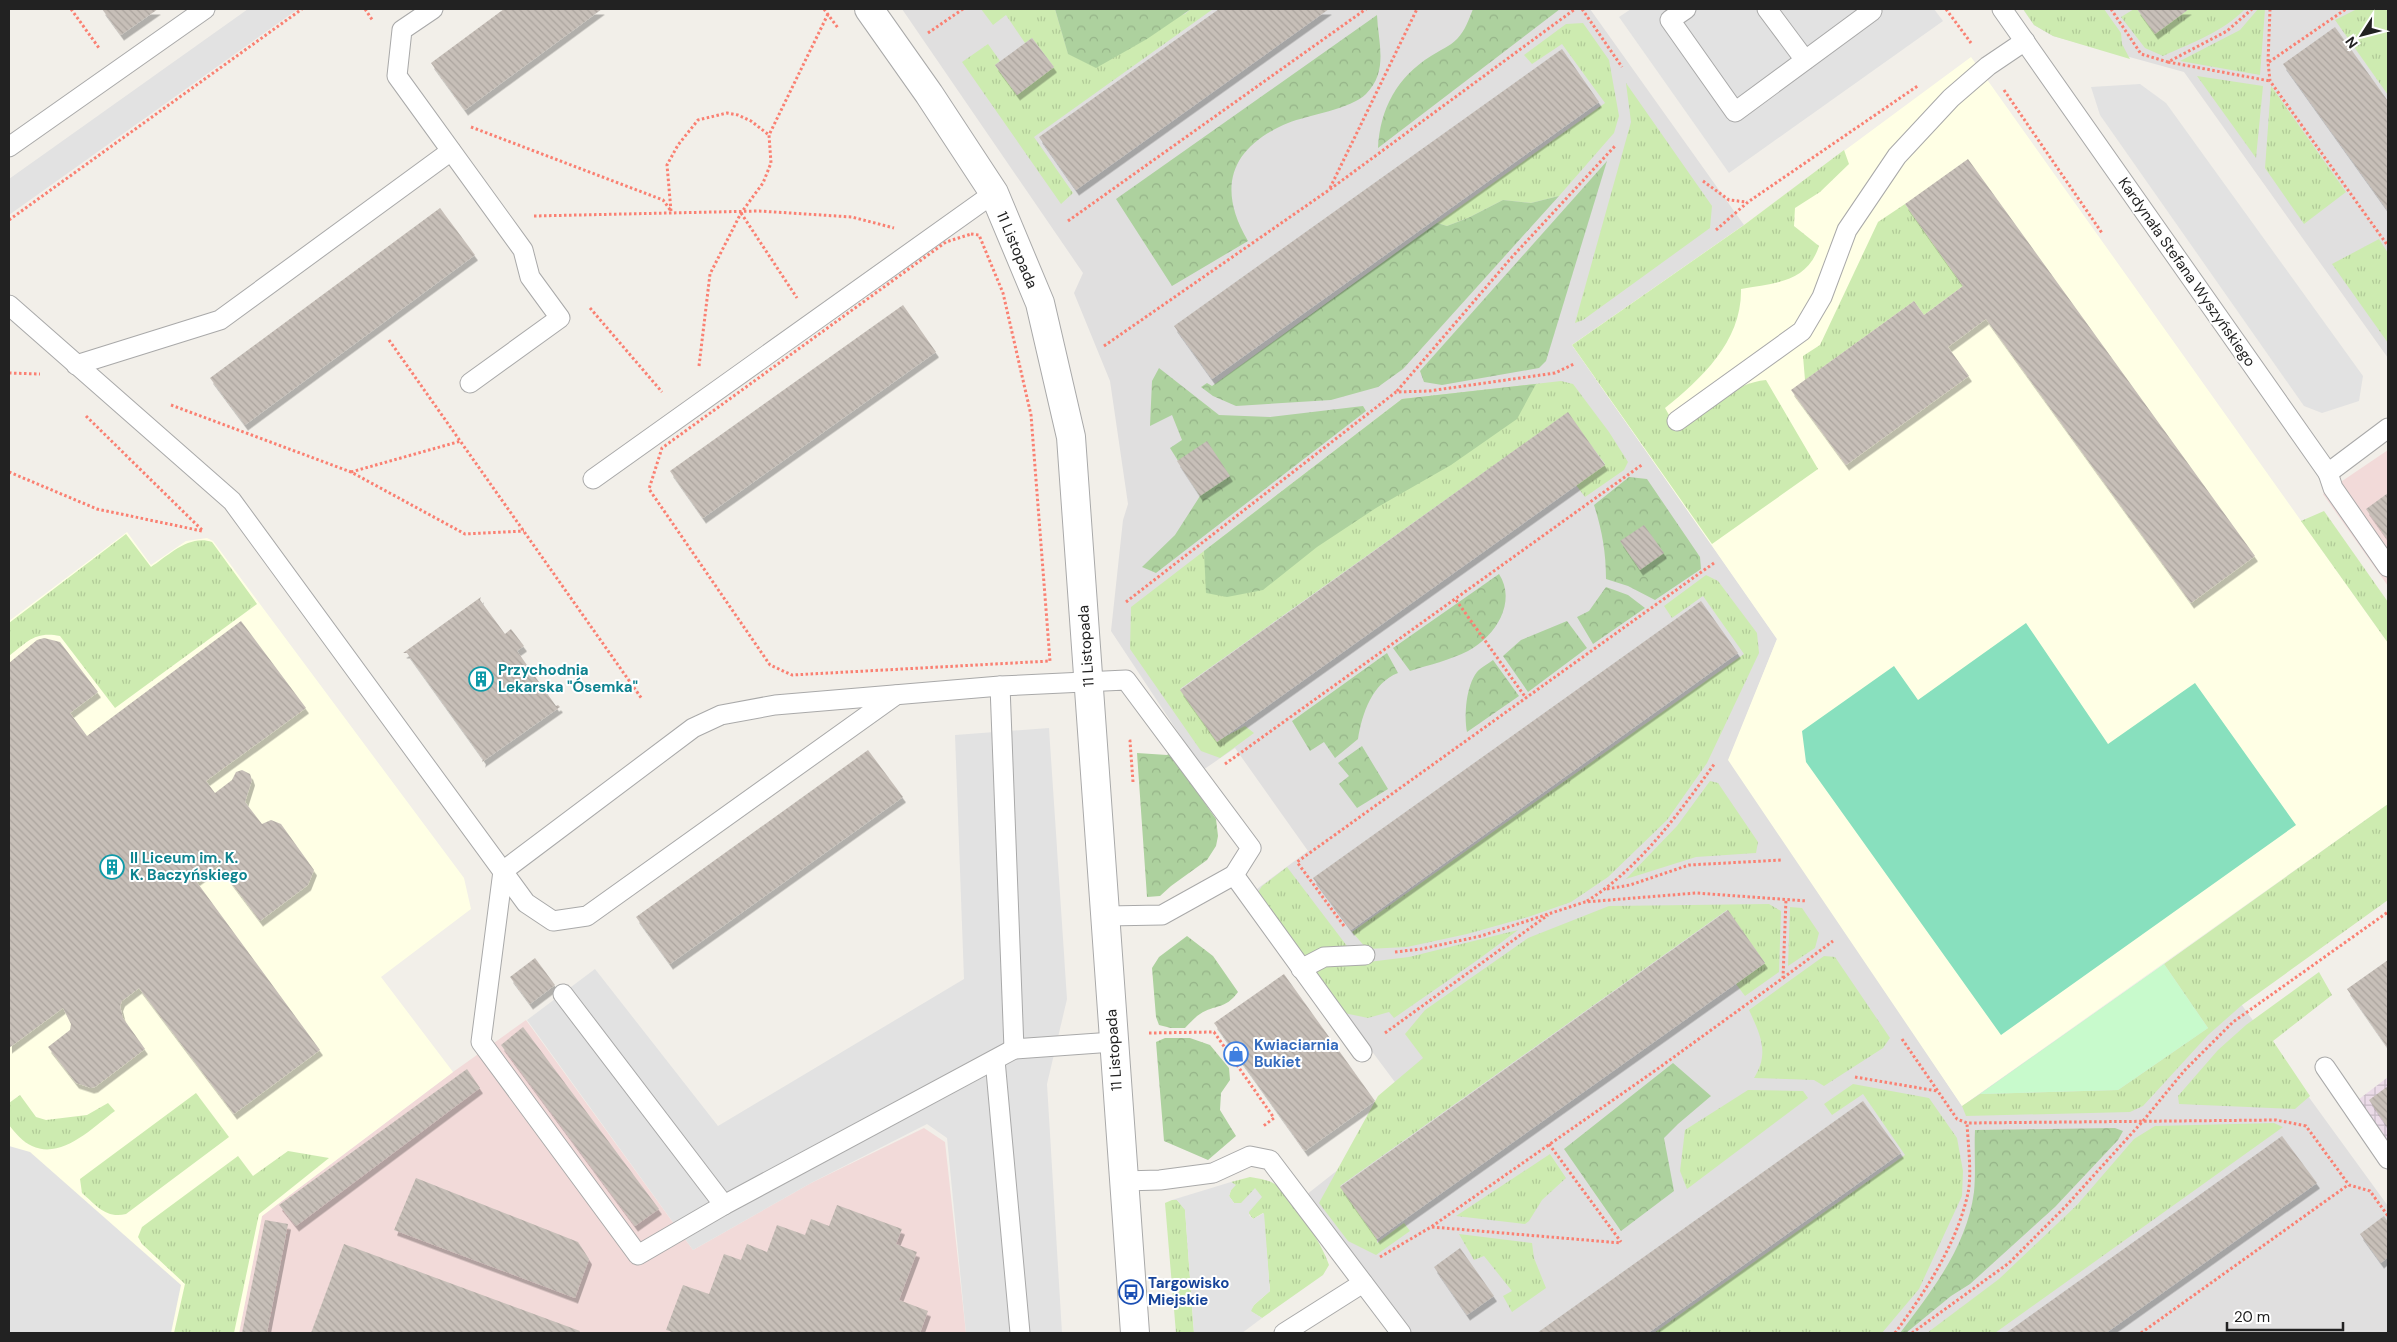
<svg xmlns="http://www.w3.org/2000/svg" width="2397" height="1342" font-family="'DM Sans',sans-serif">
<style>
.residential{fill:#e0dfdf}
.commercial{fill:#f2dad9}
.industrial{fill:url(#industrial-grid)}
.education{fill:#ffffe5}
.grass{fill:url(#grass-tufts)}
.forest{fill:url(#forest-crowns)}
.park{fill:#c8facc}
.pitch{fill:#88e0be}
.parking{fill:#e2e2e2}
.building{fill:url(#building-back-hatch);filter:url(#shadow)}
.lines{fill:none;stroke-linecap:round;stroke-linejoin:round}
.service-casing{stroke:#a9a9a9;stroke-width:21}
.tertiary-casing{stroke:#a9a9a9;stroke-width:30}
.path{stroke:#fa8072;stroke-width:3;stroke-dasharray:2.5 2.5;stroke-linecap:butt}
.service{stroke:#fff;stroke-width:19}
.tertiary{stroke:#fff;stroke-width:28}
.labels{text-anchor:middle;dominant-baseline:central;stroke-width:4;stroke-linejoin:round;paint-order:stroke}
.street-label{font-size:15px;fill:#222;stroke:#fff}
.culture-label{font-size:15px;font-weight:bold;fill:#0d838f;stroke:#fff;text-anchor:start}
.shop-label{font-size:15px;font-weight:bold;fill:#366cbe;stroke:#fff;text-anchor:start}
.transit-label{font-size:15px;font-weight:bold;fill:#164399;stroke:#fff;text-anchor:start}
</style>
<defs>
<pattern id="industrial-grid" width="8" height="8" patternUnits="userSpaceOnUse" patternTransform="scale(1.25)"><rect width="8" height="8" fill="#ebdbe8"/><path d="M0 4h8M4 0v8" fill="none" stroke="#c9bcc7"/></pattern>
<pattern id="grass-tufts" width="24" height="20" patternUnits="userSpaceOnUse" patternTransform="scale(1.25)"><rect width="24" height="20" fill="#cdebb0"/><path d="M3 7l-1-3M5 7V3M7 7l1-3M15 17l-1-3M17 17v-4M19 17l1-3" fill="none" stroke="#b0c997"/></pattern>
<pattern id="forest-crowns" width="20" height="18" patternUnits="userSpaceOnUse" patternTransform="scale(1.25)"><rect width="20" height="18" fill="#add19e"/><path d="M2 6a3 3 0 1 1 6 0M12 15a3 3 0 1 1 6 0" fill="none" stroke="#95b388"/></pattern>
<pattern id="building-back-hatch" width="6" height="6" patternUnits="userSpaceOnUse" patternTransform="scale(1.25)"><rect width="6" height="6" fill="#c7bfb8"/><path d="M-1 5l2 2M0 0l6 6M5-1l2 2" fill="none" stroke="#aba49e"/></pattern>
<filter id="shadow"><feDropShadow dx="3" dy="5.5" stdDeviation="0" flood-color="#0004"/></filter>
</defs>
<rect width="100%" height="100%" fill="#f2efe9"/>
<!-- residential -->
<g class="residential">
<path d="M902 9H1590L1744 225 1572 345 1777 639 1730 757 1962 1106 2196 942 2388 1206V1333H1391L1306 1195 1415 1109 1253 892 1308 851 1235 748 1203 770 1111 631 1123 520 1128 504 1110 381 1074 293 1083 273Z"/>
<path d="M2023 9H2388V358L2184 72 2053 36 2034 25Z"/>
</g>
<!-- commercial -->
<g class="commercial">
<path d="M2388 450V586L2323 494Z"/>
<path d="M526 1020 693 1250 811 1183 924 1128 945 1142 966 1333H239L262 1216 453 1072Z"/>
</g>
<!-- industrial -->
<path class="industrial" d="M2388 1077V1150L2354 1103Z"/>
<!-- education -->
<g class="education">
<path d="M1971 57 2388 643V804L1962 1106 1728 760 1777 639 1572 345 1744 225Z"/>
<path d="M127 532 151 565 186 541 207 538 213 541 464 878 471 909 381 977 453 1072 262 1216 239 1333H9V621Z"/>
</g>
<!-- grass -->
<g class="grass">
<path d="M981 9H1055L1068 53 1185 14 1191 9H1213L1034 137 1073 193 1061 204 962 62 988 44 1000 61 995 65 1017 95 1054 67 1032 38 1025 43 1006 15 993 25Z"/>
<path d="M2023 9H2104L2121 33 2122 44 2130 59 2053 36 2034 25Z"/>
<path d="M2134 9H2137L2155 33 2189 9H2245C2223 32 2191 43 2163 56L2145 48 2121 17Z"/>
<path d="M2258 9H2265L2260 75 2180 61 2240 30Z"/>
<path d="M2357 9H2388V95L2335 20Z"/>
<path d="M1583 23 1609 60 1619 116 1614 133 1559 196 1531 203 1503 200 1468 218 1447 226 1437 223 1605 103 1562 44 1532 64 1524 55 1566 24Z"/>
<path d="M2197 76 2263 86 2256 158Z"/>
<path d="M1626 83 1712 206 1710 228 1583 320 1575 323 1631 122Z"/>
<path d="M2271 86 2346 192 2304 224 2265 168Z"/>
<path d="M1844 150 1849 164 1820 192 1795 208 1794 226 1819 246C1807 283 1774 283 1741 289 1742 341 1702 378 1665 408L1677 429C1703 410 1734 383 1766 380L1818 469 1712 544 1572 345 1744 225Z"/>
<path d="M1905 204 1963 286 1924 315 1914 301 1805 380 1803 356 1820 345 1878 222Z"/>
<path d="M2379 239 2388 253V343L2332 264Z"/>
<path d="M1561 381 1573 384 1609 432 1628 462 1624 470 1585 497 1576 485 1605 464 1567 413 1180 689 1217 741 1245 726 1254 733 1220 758 1201 751 1130 649 1131 607 1402 399Z"/>
<path d="M2324 511 2388 602V643L2301 521Z"/>
<path d="M126 534 151 567C168 556 189 534 212 542L257 604 115 708 60 636C35 631 27 642 9 656V623Z"/>
<path d="M1706 575 1718 581 1757 633 1759 653 1707 763 1667 820 1608 877 1571 902 1531 916 1467 934 1407 947 1367 949 1352 932 1744 654 1703 596 1672 618 1664 606Z"/>
<path d="M1710 781 1718 783 1758 842 1756 853 1696 857 1626 879 1677 826Z"/>
<path d="M2388 804V900L2242 1005 2208 1035 2143 1106 2130 1112 1966 1116 1962 1106 1980 1094 2118 1090 2208 1028 2164 964Z"/>
<path d="M1287 867 1350 950 1305 962 1267 910 1258 892 1262 886Z"/>
<path d="M1769 904 1781 911 1779 972 1745 996 1736 984 1765 963 1727 910 1340 1186 1377 1239V1243L1404 1223 1410 1231 1376 1255 1348 1241 1319 1203 1378 1096 1423 1058 1405 1034 1425 1010 1528 938 1609 906Z"/>
<path d="M1790 907 1802 908 1819 933 1815 948 1788 966Z"/>
<path d="M1518 930 1479 959 1394 1018 1389 1012 1368 1018 1344 1013 1311 969 1409 957Z"/>
<path d="M1824 956 1835 957 1890 1038 1883 1048 1824 1086 1814 1080 1754 1078C1770 1053 1760 1034 1749 1010Z"/>
<path d="M2319 972 2332 995 2273 1041 2310 1096 2295 1109 2179 1104 2178 1096 2218 1050 2246 1025Z"/>
<path d="M1853 1084 1929 1098 1957 1138 1963 1171 1962 1196 1919 1289 1882 1333H1654L1905 1155 1863 1094 1832 1115 1824 1104Z"/>
<path d="M1748 1090 1803 1091 1808 1098 1687 1189 1680 1171 1685 1130Z"/>
<path d="M196 1093 229 1137 126 1214C106 1219 96 1205 82 1193L80 1179Z"/>
<path d="M20 1095 36 1117 46 1120 87 1115 108 1103 115 1111C93 1127 62 1160 32 1146 23 1142 15 1133 9 1125V1103Z"/>
<path d="M2274 1123 2283 1127 1995 1333H1927L1999 1279 2077 1205 2134 1139 2155 1126Z"/>
<path d="M288 1151 329 1158 259 1214 234 1333H174L185 1284 142 1244 138 1237 142 1227 238 1156 253 1176Z"/>
<path d="M1550 1154 1566 1178 1542 1200 1529 1221 1525 1224 1456 1216Z"/>
<path d="M1250 1177C1259 1179 1268 1179 1276 1185 1292 1197 1323 1245 1329 1265L1323 1275 1262 1318 1250 1311 1254 1305 1270 1291 1263 1213 1253 1219 1241 1203H1234L1229 1196 1231 1190 1235 1185 1231 1182Z"/>
<path d="M1172 1200H1177L1185 1209 1194 1333H1176L1165 1203Z"/>
<path d="M1459 1234 1532 1243 1534 1258 1546 1288 1512 1312 1503 1296 1512 1291 1484 1256 1474 1260Z"/>
</g>
<!-- forest -->
<g class="forest">
<path d="M1055 9H1191L1147 39 1096 68 1068 54Z"/>
<path d="M1473 9H1560L1378 148C1380 109 1397 77 1431 56 1440 50 1449 47 1457 39 1465 31 1469 19 1473 9Z"/>
<path d="M1377 15C1378 42 1389 71 1366 94 1351 109 1308 115 1288 123 1231 147 1216 187 1248 241L1172 286 1116 199Z"/>
<path d="M1607 161 1546 361 1539 368 1442 385 1424 382 1420 371Z"/>
<path d="M1559 196 1403 369 1378 387 1331 400 1236 406 1213 396 1201 387 1207 383 1212 386 1437 223 1447 226 1468 218 1503 200 1531 203Z"/>
<path d="M1159 368 1219 415 1270 417 1363 406 1366 411 1156 573 1142 567 1175 535 1200 496 1170 448 1182 440 1172 415 1150 426 1152 381Z"/>
<path d="M1536 384 1517 419 1451 465 1376 508 1317 547 1263 590 1227 597 1206 593 1204 551 1402 399Z"/>
<path d="M1629 477 1647 479 1700 557 1701 569 1655 600 1628 586 1606 579C1606 552 1602 530 1594 505Z"/>
<path d="M1499 574C1517 602 1496 636 1468 651 1450 660 1429 665 1410 671L1393 648Z"/>
<path d="M1606 587 1628 595 1645 608 1593 644 1577 617 1589 611Z"/>
<path d="M1567 621 1587 648 1528 692 1503 656 1521 640Z"/>
<path d="M1387 653 1398 673C1372 683 1362 714 1358 739L1335 758 1324 742 1310 751 1292 721Z"/>
<path d="M1493 660 1519 696 1467 732C1464 715 1466 686 1477 672 1480 668 1488 664 1493 660Z"/>
<path d="M1362 746 1388 789 1357 808 1339 784 1349 776 1338 763Z"/>
<path d="M1137 753 1167 755 1170 753 1216 819 1218 836 1216 846 1207 860 1171 886 1160 896 1147 897Z"/>
<path d="M1187 936 1213 956 1238 992C1225 1010 1215 1004 1200 1014 1195 1017 1190 1023 1185 1028H1171L1159 1025 1156 1017 1152 968 1159 957Z"/>
<path d="M1165 1038H1190L1210 1045 1229 1068 1230 1080 1221 1093 1220 1110 1236 1136 1208 1160 1164 1141 1156 1042Z"/>
<path d="M1673 1063 1711 1096 1678 1124 1664 1138 1674 1191 1621 1231 1564 1149Z"/>
<path d="M2115 1128 2123 1131 2118 1140 2055 1207 1970 1284 1951 1296 1906 1333H1900C1932 1291 1967 1246 1974 1192 1976 1172 1974 1150 1975 1130Z"/>
</g>
<!-- park -->
<path class="park" d="M2164 964 2208 1028 2118 1090 1980 1094Z"/>
<!-- pitch -->
<path class="pitch" d="M2026 623 2108 744 2195 683 2296 825 2001 1035 1806 762 1802 731 1894 666 1918 700Z"/>
<!-- parking -->
<g class="parking">
<path d="M248 9H298L9 215V179Z"/>
<path d="M1631 9H1934L1943 21 1729 173 1619 17Z"/>
<path d="M2140 84 2166 103 2363 376 2359 401 2322 413 2304 406 2100 115 2091 87Z"/>
<path d="M1049 728 1067 999 1047 1084 1062 1333H966L947 1138 927 1124 811 1183 693 1250 527 1020 595 969 718 1126 964 979 955 735Z"/>
<path d="M9 1146 30 1152 181 1285 171 1333H9Z"/>
<path d="M1231 1182 1236 1185 1231 1190 1229 1196 1234 1203H1241L1255 1188 1262 1197 1249 1212V1215L1253 1219 1264 1213 1270 1291 1254 1305 1251 1311 1262 1318 1242 1333H1194L1185 1210 1177 1200H1172Z"/>
</g>
<!-- building -->
<g class="building">
<path d="M102 9H158L121 35Z"/>
<path d="M504 9H602L465 110 431 63Z"/>
<path d="M1219 9H1329L1076 190 1039 137Z"/>
<path d="M2137 9H2189L2155 34Z"/>
<path d="M2335 27 2388 101V211L2283 64Z"/>
<path d="M1032 38 1054 67 1017 95 995 65Z"/>
<path d="M1562 49 1599 102 1212 379 1174 326Z"/>
<path d="M1968 159 2255 556 2191 603 1986 319 1948 347 1969 376 1846 465 1791 390 1914 301 1924 315 1963 286 1905 204Z"/>
<path d="M440 208 475 255 245 425 210 378Z"/>
<path d="M903 305 936 352 703 518 670 471Z"/>
<path d="M1568 412 1605 465 1217 742 1180 690Z"/>
<path d="M1207 441 1230 476 1200 496 1177 461Z"/>
<path d="M2388 493V540L2366 509Z"/>
<path d="M1644 525 1664 553 1640 570 1620 541Z"/>
<path d="M481 597 480 600 505 634 511 629 524 646 517 651 556 706 558 705 560 707 482 762 483 759 407 653H403Z"/>
<path d="M1701 601 1738 653 1351 930 1313 878Z"/>
<path d="M241 621 306 708 206 781 215 793 232 780 236 772 242 770 250 774 252 780 245 802 262 824 271 820 281 824 314 870 308 885 260 921 218 865 196 881 320 1050 234 1114 139 988 122 1001 120 1006 123 1018 145 1049 95 1087 91 1088 76 1083 48 1047 70 1030 71 1024 63 1008 9 1048V663L37 640 44 638 60 642 98 692 70 713 87 736Z"/>
<path d="M868 750 903 797 670 964 636 917Z"/>
<path d="M1728 910 1765 963 1377 1239 1340 1187Z"/>
<path d="M535 958 555 985 530 1004 510 977Z"/>
<path d="M2388 960V1048L2347 989Z"/>
<path d="M1284 974 1375 1101 1305 1151 1214 1023Z"/>
<path d="M523 1027 659 1209 635 1226 501 1045Z"/>
<path d="M467 1069 480 1088 296 1226 279 1205Z"/>
<path d="M2388 1086V1128L2369 1100Z"/>
<path d="M1863 1101 1901 1153 1648 1333H1537Z"/>
<path d="M2282 1136 2317 1183 2106 1333H2006Z"/>
<path d="M416 1178 578 1242 589 1259 575 1298 394 1230Z"/>
<path d="M837 1205 902 1229 896 1244 917 1252 899 1300 928 1311 920 1333H676L666 1330 683 1285 709 1294 724 1254 741 1260 747 1244 767 1252 777 1225 805 1235 811 1219 829 1226Z"/>
<path d="M2384 1216 2388 1222V1257L2381 1263 2360 1234Z"/>
<path d="M265 1220 288 1224 267 1333H242Z"/>
<path d="M344 1244 580 1331 579 1333H311Z"/>
<path d="M1460 1248 1494 1296 1467 1315 1434 1267Z"/>
</g>
<g class="lines">
<!-- service casing -->
<g class="service-casing">
<g id="service">
<path d="M433 9 402 30 397 76 523 250 530 277 560 318 470 383"/>
<path d="M1686 9 1670 20 1735 112 1872 11 1870 9"/>
<path d="M1767 9 1805 60"/>
<path d="M2002 9 2328 473 2388 428"/>
<path d="M9 147 205 9"/>
<path d="M9 305 232 501 526 903 553 921 587 916 896 695"/>
<path d="M76 365 220 320 451 151"/>
<path d="M1677 421 1802 331 1822 297 1847 230 1897 156 1951 98 1988 66 2025 41"/>
<path d="M2328 473 2333 488 2388 567"/>
<path d="M593 479 994 193"/>
<path d="M1000 686 1014 1049 1113 1042"/>
<path d="M1107 916 1162 915 1234 875 1362 1052"/>
<path d="M1301 969 1324 957 1365 955"/>
<path d="M563 994 724 1205 1014 1049"/>
<path d="M995 1060 1020 1333"/>
<path d="M2325 1067 2388 1159"/>
<path d="M1123 1181 1160 1180 1213 1173 1250 1156 1270 1160 1401 1333"/>
<path d="M724 1205 638 1255 481 1042 503 871 693 728 721 715 775 705 1000 686 1126 680 1251 848 1234 875"/>
<path d="M1284 1333 1363 1283"/>
</g>
</g>
<!-- tertiary casing -->
<g class="tertiary-casing">
<path id="tertiary" d="M869 9 929 94 994 193 1040 303 1071 437 1135 1333"/>
</g>
<!-- path -->
<g class="path">
<path d="M71 9 99 48"/>
<path d="M365 9 373 21"/>
<path d="M824 9 838 28"/>
<path d="M1582 9 1622 67"/>
<path d="M1946 9 1971 43"/>
<path d="M2111 9 2141 54 2168 62 2227 31 2252 9"/>
<path d="M2270 9 2268 62 2270 81 2388 246"/>
<path d="M928 33 963 9"/>
<path d="M2168 62 2270 81"/>
<path d="M2269 62 2346 9"/>
<path d="M2004 90 2102 233"/>
<path d="M471 127 663 200 671 211"/>
<path d="M1703 181 1729 200 1747 202"/>
<path d="M1330 188 1417 9"/>
<path d="M671 211 667 165 678 145 698 120 727 113 738 115 751 121 769 135"/>
<path d="M741 213 797 298"/>
<path d="M534 216 759 211 852 217 894 228"/>
<path d="M9 220 302 9"/>
<path d="M1068 221 1366 9"/>
<path d="M1716 230 1748 202 1919 85"/>
<path d="M971 234 979 235 1003 293 1031 415 1050 661 792 675 770 665 649 489 662 448 946 242Z"/>
<path d="M590 308 662 392"/>
<path d="M389 340 642 699"/>
<path d="M1104 346 1329 190 1575 9"/>
<path d="M699 366 710 274 741 213 763 183 771 163 769 135 828 14"/>
<path d="M9 373 40 374"/>
<path d="M1397 391 1512 257 1615 146"/>
<path d="M171 405 351 472 465 534 524 531"/>
<path d="M86 416 203 531"/>
<path d="M9 472 97 509 202 531"/>
<path d="M351 472 461 441"/>
<path d="M1456 600 1526 698"/>
<path d="M1126 602 1396 392 1429 391 1555 373 1574 364"/>
<path d="M1225 764 1643 464"/>
<path d="M1133 782 1130 741H1133"/>
<path d="M1607 889 1630 885 1689 865 1782 860"/>
<path d="M1587 901C1640 868 1679 813 1715 763"/>
<path d="M1344 926 1297 862 1714 563"/>
<path d="M1395 952 1421 949 1481 936 1585 902 1696 893 1807 901"/>
<path d="M1783 978 1833 941"/>
<path d="M1149 1033 1214 1032 1274 1118 1262 1127"/>
<path d="M1385 1033 1548 915"/>
<path d="M1902 1039 1957 1119 1967 1123 2276 1120 2306 1126 2349 1185 2370 1191 2388 1216"/>
<path d="M1855 1077 1937 1091"/>
<path d="M1549 1144 1621 1242"/>
<path d="M1432 1227 1621 1243"/>
<path d="M1380 1257 1431 1227 1656 1070 1783 978 1786 899"/>
<path d="M1895 1333C1925 1292 1957 1244 1968 1193 1972 1174 1968 1144 1967 1123"/>
<path d="M1912 1333 2009 1263 2066 1206 2143 1121 2184 1071 2233 1022 2388 912"/>
<path d="M2141 1333 2348 1185"/>
</g>
<!-- service -->
<use href="#service" class="service"/>
<!-- tertiary -->
<use href="#tertiary" class="tertiary"/>
</g>
<!-- icons -->
<defs>
<g id="building-ring" transform="scale(1.25)"><circle r="9.5" fill="#fff" stroke="#0f9aa8" stroke-width="1.5"/><path d="M-4-6H4V6H1V3H-1V6H-4ZM-2.5-4.3h1.7v1.8h-1.7ZM.8-4.3h1.7v1.8H.8ZM-2.5-1h1.7V.8h-1.7ZM.8-1h1.7V.8H.8Z" fill="#0f9aa8"/></g>
<g id="shop-ring" transform="scale(1.25)"><circle r="9.5" fill="#fff" stroke="#3f7fe0" stroke-width="1.5"/><path d="M-5-2.5h2.3a2.7 3.5 0 0 1 5.4 0H5L5.5 6h-11ZM-1.5-2.5h3a1.5 2.3 0 0 0-3 0Z" fill="#3f7fe0"/></g>
<g id="bus-ring" transform="scale(1.25)"><circle r="9.5" fill="#fff" stroke="#1a4fb4" stroke-width="1.5"/><path d="M-5-6H5V4H4V6H2V4H-2V6H-4V4H-5ZM-3.5-4V0h7V-4ZM-3.5 1.2v1.5H-2V1.2ZM2 1.2v1.5H3.5V1.2Z" fill="#1a4fb4"/></g>
</defs>
<g fill-rule="evenodd">
<use href="#building-ring" x="481" y="679"/>
<use href="#building-ring" x="112" y="867"/>
<use href="#shop-ring" x="1236" y="1054"/>
<use href="#bus-ring" x="1131" y="1292"/>
</g>
<g class="labels">
<!-- street labels -->
<g class="street-label">
<text transform="translate(1017 250) rotate(67)">11 Listopada</text>
<text transform="translate(2187 272) rotate(55)">Kardynała Stefana Wyszyńskiego</text>
<text transform="translate(1086 646) rotate(-94)">11 Listopada</text>
<text transform="translate(1114 1050) rotate(-94)">11 Listopada</text>
</g>
<!-- culture labels -->
<g class="culture-label">
<text x="498" y="670">Przychodnia<tspan x="498" dy="17">Lekarska "Ósemka"</tspan></text>
<text x="130" y="858">II Liceum im. K.<tspan x="130" dy="17">K. Baczyńskiego</tspan></text>
</g>
<!-- shop labels -->
<g class="shop-label">
<text x="1254" y="1045">Kwiaciarnia<tspan x="1254" dy="17">Bukiet</tspan></text>
</g>
<!-- transit labels -->
<g class="transit-label">
<text x="1148" y="1283">Targowisko<tspan x="1148" dy="17">Miejskie</tspan></text>
</g>
</g>
<!-- border -->
<rect width="2397" height="1342" fill="none" stroke="#222222" stroke-width="20"/>
<!-- north arrow -->
<g transform="translate(2362 35) rotate(234)" stroke="#ffffff" stroke-width="4" paint-order="stroke">
<path d="M0-4L9 19L0 12L-9 19Z" fill="#222222"/>
<text y="-8" font-size="14" font-weight="bold" text-anchor="middle" fill="#222222">N</text>
</g>
<!-- scale -->
<path d="M2227 1322v8h116v-8" fill="none" stroke="#222222" stroke-width="2.5"/>
<text x="2234" y="1322" font-size="15" fill="#222222" stroke="#ffffff" stroke-width="4" paint-order="stroke">20 m</text>
</svg>
